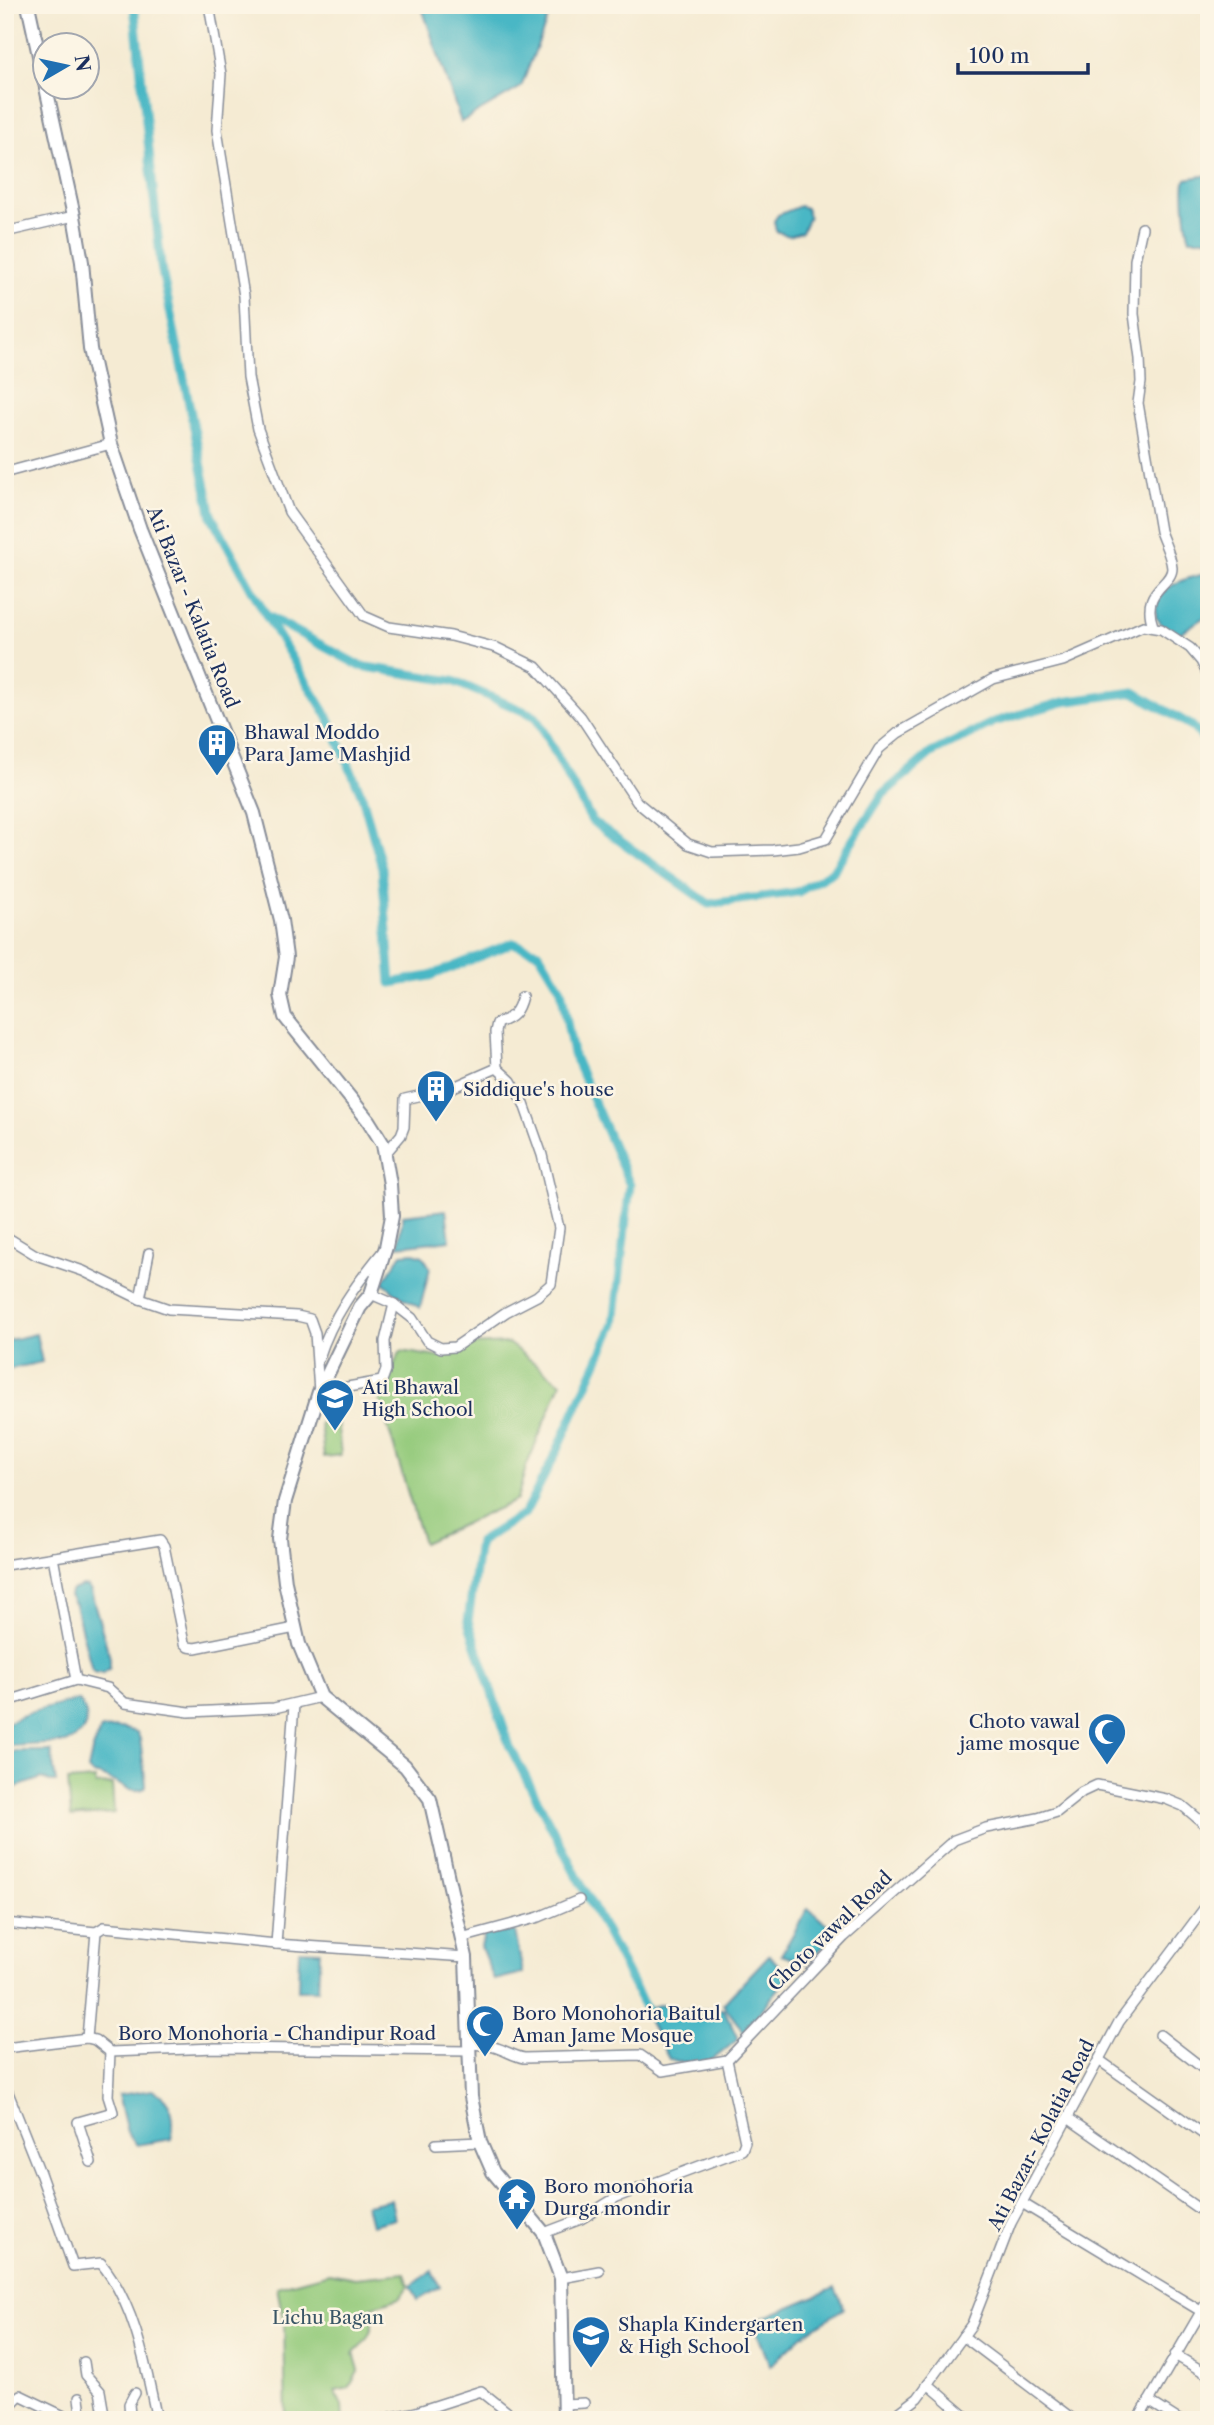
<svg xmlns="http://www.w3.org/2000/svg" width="1214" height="2425" font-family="'Libre Caslon Text',serif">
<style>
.green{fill:#95cb7d;stroke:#587d6e;stroke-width:2}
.water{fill:#4ab7c5;stroke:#327392;stroke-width:2}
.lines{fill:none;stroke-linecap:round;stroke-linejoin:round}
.canal{stroke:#4ab7c5;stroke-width:9}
.minor-casing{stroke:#888d98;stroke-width:12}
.secondary-casing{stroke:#888d98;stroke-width:16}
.minor{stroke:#fff;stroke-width:9}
.secondary{stroke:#fff;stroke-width:12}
.labels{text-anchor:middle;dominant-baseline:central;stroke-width:5;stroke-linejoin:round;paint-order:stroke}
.street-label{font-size:19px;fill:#1b2f5e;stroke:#fcf5e5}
.poi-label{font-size:19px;fill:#1b2f5e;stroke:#fcf5e5;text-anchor:start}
.park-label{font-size:19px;fill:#3a5666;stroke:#fcf5e5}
</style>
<rect width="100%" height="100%" fill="#fcf5e5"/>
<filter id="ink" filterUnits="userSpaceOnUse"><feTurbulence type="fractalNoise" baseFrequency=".0143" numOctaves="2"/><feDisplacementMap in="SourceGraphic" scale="14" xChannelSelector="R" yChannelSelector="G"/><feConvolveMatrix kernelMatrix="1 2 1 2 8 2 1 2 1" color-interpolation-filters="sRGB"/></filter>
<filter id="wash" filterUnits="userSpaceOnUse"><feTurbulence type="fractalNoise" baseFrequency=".00686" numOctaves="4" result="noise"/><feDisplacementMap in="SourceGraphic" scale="28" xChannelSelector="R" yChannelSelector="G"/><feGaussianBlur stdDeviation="1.57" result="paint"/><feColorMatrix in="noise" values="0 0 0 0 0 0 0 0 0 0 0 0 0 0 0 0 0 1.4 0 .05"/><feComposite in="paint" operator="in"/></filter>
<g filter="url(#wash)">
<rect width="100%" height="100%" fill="#f5ebd3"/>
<!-- green -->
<g class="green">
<path d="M508 1343 561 1383 526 1467 517 1500 423 1543 378 1394 401 1351 438 1357 468 1345Z"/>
<path d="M337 1420 341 1455 324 1457 320 1423Z"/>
<path d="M95 1779 96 1785 112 1784 114 1813 71 1817 68 1781Z"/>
<path d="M329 2273 355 2278 405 2273 409 2286 400 2298 371 2307C376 2326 369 2340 354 2353L359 2370 349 2388 335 2391 342 2406 343 2420H286L284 2324 277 2287Z"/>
</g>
<!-- water -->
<g class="water">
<path d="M421 5H553L521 87 461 122Z"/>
<path d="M1209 175V239H1190C1186 229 1182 187 1186 179Z"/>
<path d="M800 206 806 208 809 217 802 232 789 236 776 231 774 221 778 215Z"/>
<path d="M1209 573V614L1177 635 1165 629 1156 617C1156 612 1156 605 1158 600 1167 582 1191 577 1209 573Z"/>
<path d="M446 1210 450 1240 398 1246 403 1215Z"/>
<path d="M414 1253 423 1256 430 1268 420 1308 398 1295 383 1282 402 1254Z"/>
<path d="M36 1334 42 1362 5 1370V1341Z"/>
<path d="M82 1586 88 1587 91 1592 110 1658V1668L103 1673H96L92 1670 75 1605 69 1596 72 1590Z"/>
<path d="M78 1700C94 1719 86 1734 66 1743L7 1746 5 1725C24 1711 55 1707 78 1700Z"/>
<path d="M121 1728 137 1732 140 1739 146 1785 145 1788C128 1797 113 1775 92 1774L88 1770 92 1751 101 1729Z"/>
<path d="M16 1751H51L56 1782H50L42 1778 5 1791V1756Z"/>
<path d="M808 1908 837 1934 806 1963 781 1955Z"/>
<path d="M515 1931 523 1973 494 1980 481 1947 484 1935Z"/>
<path d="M299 1950 320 1951 318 1990H298Z"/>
<path d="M769 1955 789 1976 744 2032 723 2004Z"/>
<path d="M661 2004 676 2010 724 2009 738 2039C709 2063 708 2069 669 2059L649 2022 645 2009Z"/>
<path d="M152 2090C173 2099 176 2119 171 2139L136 2145 127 2132 118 2095Z"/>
<path d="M391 2200 395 2219 371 2225 366 2205Z"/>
<path d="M432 2271 440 2287 418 2300 411 2286Z"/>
<path d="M835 2288 844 2308 802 2336 770 2366 753 2322Z"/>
</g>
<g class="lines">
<!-- canal -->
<g class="canal">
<path d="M134 5 161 266 212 517 266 615 360 666 453 681 535 716 592 821 709 904 798 892 832 872 882 795 931 753 994 722 1063 702 1134 692 1192 726 1209 745"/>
<path d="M267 617 328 717 362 796 382 868 391 983 430 976 513 943 539 953 561 989 573 1054 630 1185 614 1324 555 1455 525 1513 479 1542 468 1621 510 1747 650 2017"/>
</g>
</g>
</g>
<g filter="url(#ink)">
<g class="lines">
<!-- minor casing -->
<g class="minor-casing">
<g id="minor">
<path d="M209 5 221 74 217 130 244 296 248 377 258 429 289 512 364 616 389 627 451 636 497 648 536 667 581 717 637 802 688 844 712 852 773 850 799 847 826 839 879 749 898 733 993 679 1063 661 1143 626 1161 629 1190 648 1201 661 1209 677"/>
<path d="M1142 228 1135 260 1134 314 1140 359 1141 382 1138 403 1160 531C1164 543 1171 555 1172 568 1172 586 1140 589 1153 626"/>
<path d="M5 232 74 216"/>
<path d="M11 471 111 444"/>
<path d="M497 1068 495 1032 497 1023C513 1018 518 1012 522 996"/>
<path d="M5 1236 36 1255 83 1271 140 1299 169 1309 297 1316 310 1319 315 1333 319 1392 382 1381 386 1370 385 1341 394 1304"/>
<path d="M371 1294 394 1304 412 1318 427 1341 441 1348 455 1347 506 1312 537 1296 551 1284 559 1228 542 1155 524 1104 511 1081 497 1068 449 1089 405 1099 404 1127 401 1135 384 1155"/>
<path d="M140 1299 149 1253"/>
<path d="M319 1358C332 1317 356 1284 383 1251"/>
<path d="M53 1557 76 1680"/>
<path d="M5 1565 160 1540 164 1546 184 1643 188 1647 195 1648 295 1628"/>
<path d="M5 1702 76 1680 108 1688 125 1703 189 1712 274 1708 321 1697"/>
<path d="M5 1923 96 1932"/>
<path d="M461 1938 539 1917 579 1900"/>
<path d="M276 1944 294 1705"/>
<path d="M1160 2035 1209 2073"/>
<path d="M87 2038 96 1932 104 1927 276 1944 466 1957"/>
<path d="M468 2044C478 2045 488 2044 497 2048 507 2051 513 2056 524 2058L640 2055 663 2071 727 2060 844 1937 954 1840 986 1828 1038 1818 1057 1812 1082 1792 1097 1785 1166 1799 1183 1806 1209 1828"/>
<path d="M5 2048 87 2038 95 2040 110 2052 216 2048 469 2051"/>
<path d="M1099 2060 1209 2138"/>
<path d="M5 2085 40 2173 73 2266 101 2263C136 2306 146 2368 157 2420"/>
<path d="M1068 2118 1209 2216"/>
<path d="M436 2144 480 2142"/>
<path d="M91 2162 78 2122 113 2112 108 2096 110 2052"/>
<path d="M1022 2203 1209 2316"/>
<path d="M544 2233 581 2219 617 2197 742 2150 745 2142 727 2060"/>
<path d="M561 2278 599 2271"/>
<path d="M963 2336 1074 2420"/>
<path d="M1175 2355 1209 2375"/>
<path d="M84 2362 86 2375 100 2391 105 2420"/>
<path d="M928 2384 970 2420"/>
<path d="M79 2398 82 2420"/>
<path d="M1149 2401 1179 2420"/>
<path d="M564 2404 584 2403"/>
<path d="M5 2411 20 2395 72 2420"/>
<path d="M128 2420 130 2415 129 2404 135 2393"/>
<path d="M378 2420 416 2412 481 2391 517 2420"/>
<path d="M889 2420 918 2398 972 2324 1011 2223 1119 2022 1209 1902"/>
<path d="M1138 2420 1209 2298"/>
</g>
</g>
<!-- secondary casing -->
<g class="secondary-casing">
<path id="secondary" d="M28 5 74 216 82 262 90 349 111 444 140 529 254 813 281 920 286 957 280 995 285 1017 368 1120 383 1144 390 1184 392 1216 386 1247 371 1294 360 1307 319 1392 285 1501 280 1539 285 1582 299 1644 321 1697 405 1766 430 1799 466 1957 471 2097 480 2142 493 2172 544 2233 561 2278 564 2420"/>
</g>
<!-- minor -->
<use href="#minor" class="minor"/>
<!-- secondary -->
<use href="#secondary" class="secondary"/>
</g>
</g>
<!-- icons -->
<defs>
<g id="building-pin" transform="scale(2.0125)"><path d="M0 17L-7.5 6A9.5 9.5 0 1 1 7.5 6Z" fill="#1f6fb2" stroke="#fcf5e5"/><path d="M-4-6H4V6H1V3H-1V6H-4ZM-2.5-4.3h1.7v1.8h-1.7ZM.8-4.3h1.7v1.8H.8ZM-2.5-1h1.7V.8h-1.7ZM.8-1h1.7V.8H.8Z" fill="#fff"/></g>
<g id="school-pin" transform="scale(2.0125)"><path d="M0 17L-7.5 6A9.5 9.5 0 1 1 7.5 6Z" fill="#1f6fb2" stroke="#fcf5e5"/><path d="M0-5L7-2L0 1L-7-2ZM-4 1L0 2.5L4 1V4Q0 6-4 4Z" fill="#fff"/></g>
<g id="mosque-pin" transform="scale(2.0125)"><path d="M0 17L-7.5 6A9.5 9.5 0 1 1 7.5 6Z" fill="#1f6fb2" stroke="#fcf5e5"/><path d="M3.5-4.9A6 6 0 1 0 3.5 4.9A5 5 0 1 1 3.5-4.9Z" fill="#fff"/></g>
<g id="temple-pin" transform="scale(2.0125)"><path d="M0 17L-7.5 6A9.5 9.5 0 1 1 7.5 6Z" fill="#1f6fb2" stroke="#fcf5e5"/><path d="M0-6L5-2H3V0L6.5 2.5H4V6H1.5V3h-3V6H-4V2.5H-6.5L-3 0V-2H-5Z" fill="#fff"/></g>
</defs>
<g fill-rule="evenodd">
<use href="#building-pin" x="217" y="743"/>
<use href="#building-pin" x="436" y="1089"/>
<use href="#school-pin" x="335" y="1398"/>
<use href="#mosque-pin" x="1107" y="1732"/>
<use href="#mosque-pin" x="485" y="2024"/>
<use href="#temple-pin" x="517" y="2197"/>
<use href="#school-pin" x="591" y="2335"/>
</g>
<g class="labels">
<!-- street labels -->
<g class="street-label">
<text transform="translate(193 607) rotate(68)">Ati Bazar - Kalatia Road</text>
<text transform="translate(830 1931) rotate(-44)">Choto vawal Road</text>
<text x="277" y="2033">Boro Monohoria - Chandipur Road</text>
<text transform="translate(1041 2135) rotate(-63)">Ati Bazar- Kolatia Road</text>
</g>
<!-- poi labels -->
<g class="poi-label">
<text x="244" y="732">Bhawal Moddo<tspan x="244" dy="22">Para Jame Mashjid</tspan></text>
<text x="463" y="1089">Siddique's house</text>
<text x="362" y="1387">Ati Bhawal<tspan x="362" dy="22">High School</tspan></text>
<text x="1080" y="1721" text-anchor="end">Choto vawal<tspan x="1080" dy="22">jame mosque</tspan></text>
<text x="512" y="2013">Boro Monohoria Baitul<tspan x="512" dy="22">Aman Jame Mosque</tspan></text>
<text x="544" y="2186">Boro monohoria<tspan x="544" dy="22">Durga mondir</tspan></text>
<text x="618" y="2324">Shapla Kindergarten<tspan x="618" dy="22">&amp; High School</tspan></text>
</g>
<!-- park labels -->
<g class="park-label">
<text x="328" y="2317">Lichu Bagan</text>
</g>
</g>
<!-- margin -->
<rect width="1214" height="2425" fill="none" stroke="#fcf5e5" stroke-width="28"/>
<!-- north arrow -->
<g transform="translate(66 66) rotate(81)"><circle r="33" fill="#fcf5e5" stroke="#a2a6af" stroke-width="2"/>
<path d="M0-5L12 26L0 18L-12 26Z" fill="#1f6fb2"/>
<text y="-10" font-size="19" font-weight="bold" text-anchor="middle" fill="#1b2f5e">N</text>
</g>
<!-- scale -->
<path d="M958 63v10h130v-10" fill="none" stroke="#1b2f5e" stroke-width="3.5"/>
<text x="969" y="63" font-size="21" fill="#1b2f5e" stroke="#fcf5e5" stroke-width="5" paint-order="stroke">100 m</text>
</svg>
